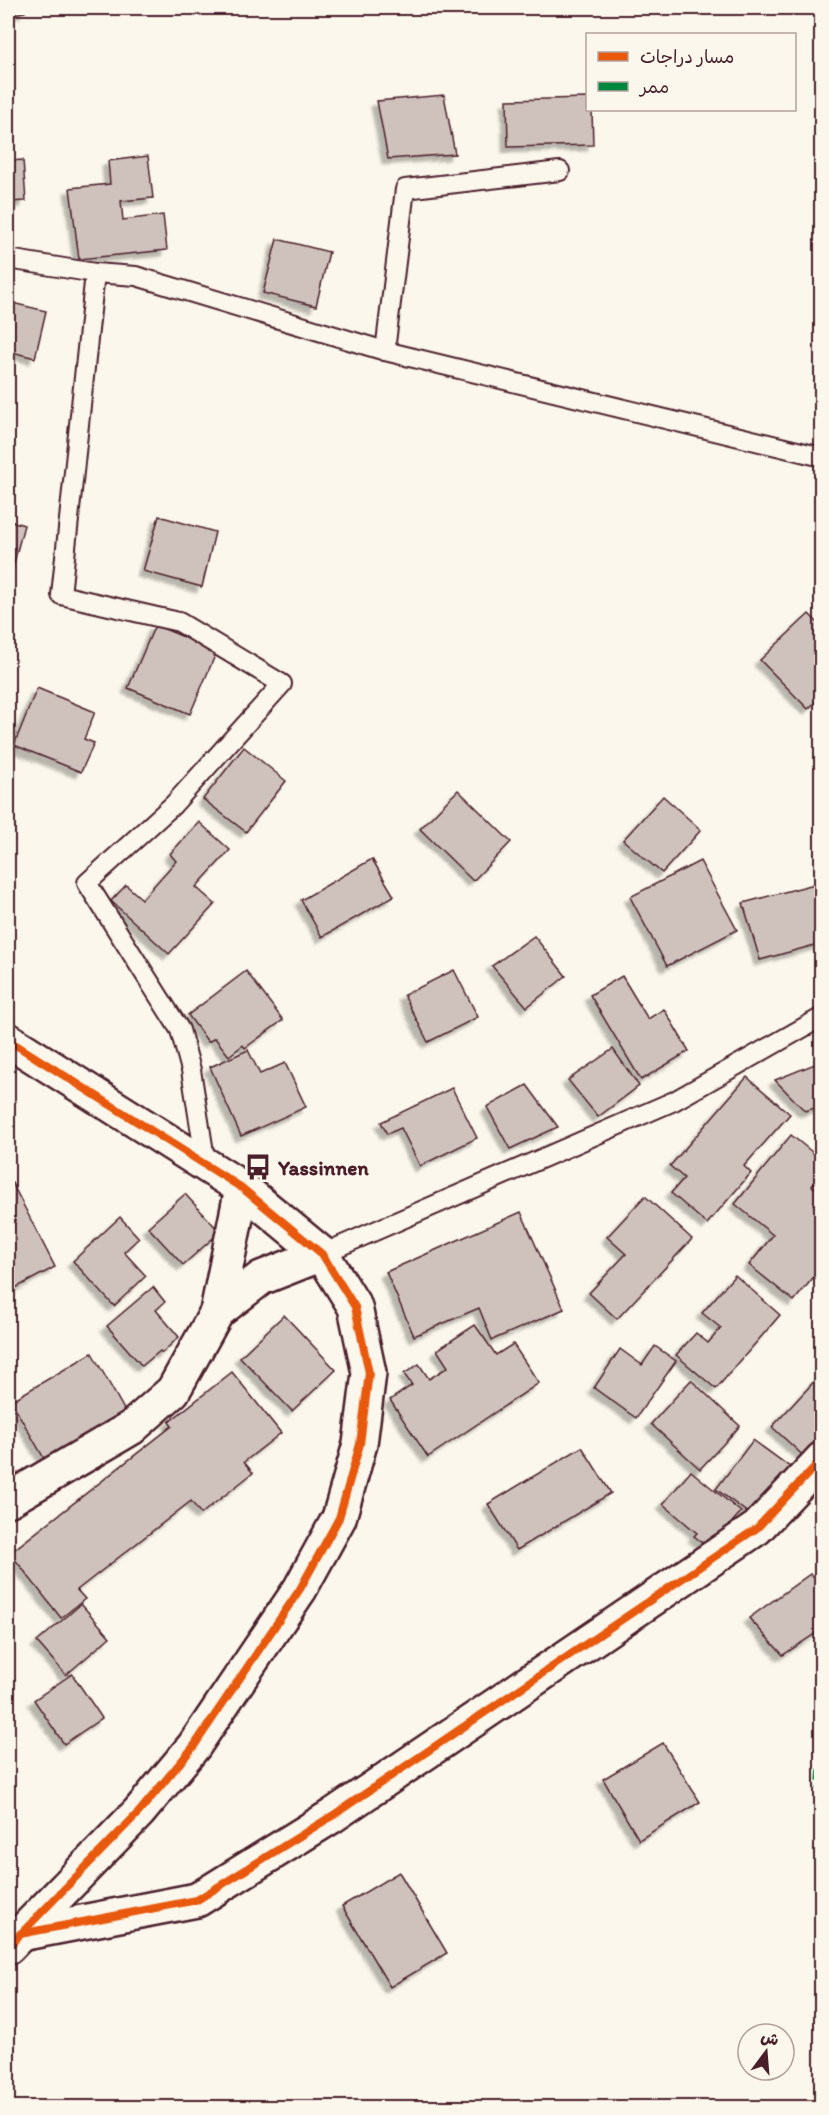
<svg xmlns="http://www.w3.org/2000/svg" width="829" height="2115" font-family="Itim,'Playpen Sans Arabic',sans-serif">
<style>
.building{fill:#cfc2bc;stroke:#4a1f2b;stroke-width:1.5;filter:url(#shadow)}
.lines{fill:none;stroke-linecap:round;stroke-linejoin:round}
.service-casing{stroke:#4a1f2b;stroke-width:22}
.minor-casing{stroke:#4a1f2b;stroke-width:38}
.tertiary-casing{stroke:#4a1f2b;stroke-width:38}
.service{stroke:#fbf7ec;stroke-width:18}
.minor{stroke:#fbf7ec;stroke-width:33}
.tertiary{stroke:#fbf7ec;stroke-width:33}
.quiet{stroke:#00873e;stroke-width:6;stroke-dasharray:12 6;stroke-linecap:butt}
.cycleway-casing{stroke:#fbf7ec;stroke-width:11}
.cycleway{stroke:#e8590c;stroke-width:8}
.labels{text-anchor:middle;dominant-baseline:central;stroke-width:6;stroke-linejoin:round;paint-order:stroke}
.poi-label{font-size:21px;font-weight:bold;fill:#4a1f2b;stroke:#fbf7ec;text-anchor:start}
</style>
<defs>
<filter id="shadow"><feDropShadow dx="-5.5" dy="5.5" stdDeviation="1.5" flood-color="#0004"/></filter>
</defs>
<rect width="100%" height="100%" fill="#fbf7ec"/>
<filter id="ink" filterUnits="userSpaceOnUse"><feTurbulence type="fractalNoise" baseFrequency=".0167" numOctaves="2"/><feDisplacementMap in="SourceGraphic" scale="12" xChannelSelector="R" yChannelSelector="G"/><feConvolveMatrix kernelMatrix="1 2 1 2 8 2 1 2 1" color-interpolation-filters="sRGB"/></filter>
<g filter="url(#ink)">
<!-- building -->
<g class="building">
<path d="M8 8H24L25 12 8 15Z"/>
<path d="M444 95 455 154 388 159 377 101Z"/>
<path d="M588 98V110H592L593 145 508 147 507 100Z"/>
<path d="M148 156 153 198 121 201 123 220 163 215 167 250 79 259 70 188 110 184 108 161Z"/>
<path d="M23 160 26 201 8 202V161Z"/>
<path d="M277 239 329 252 316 306 263 293Z"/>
<path d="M8 302 46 311 35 358 8 351Z"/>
<path d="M159 516 215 532 202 587 143 571Z"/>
<path d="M8 520 24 525 10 578H8Z"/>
<path d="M809 614 822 627V696L808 709 760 660Z"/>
<path d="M155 625 217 651 190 714 128 688Z"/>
<path d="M37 688 95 712 84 739 94 743 81 772 14 745Z"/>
<path d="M244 747 286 781 246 832 203 799Z"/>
<path d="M458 790 511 842 473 881 420 829Z"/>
<path d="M663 796 701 830 662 873 623 840Z"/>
<path d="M199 822 230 850 196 887 215 904 169 954 111 901 126 885 142 899 176 861 170 854Z"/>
<path d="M372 859 394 896 322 937 301 900Z"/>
<path d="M700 861 737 930 667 966 630 897Z"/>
<path d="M822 882V943L760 960 743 903Z"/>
<path d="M534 936 566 976 527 1007 492 966Z"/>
<path d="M454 970 478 1017 428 1042 404 995Z"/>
<path d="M246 971 283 1020 245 1048 243 1045 229 1056 215 1038 208 1042 188 1015Z"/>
<path d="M622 976 648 1019 664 1009 689 1051 641 1080 590 995Z"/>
<path d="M613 1049 639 1086 598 1117 568 1080Z"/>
<path d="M248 1050 260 1074 285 1063 306 1107 241 1136 210 1067Z"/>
<path d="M822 1061V1106L805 1111 775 1080Z"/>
<path d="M747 1077 790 1114 744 1166 751 1173 707 1224 671 1193 684 1178 670 1166Z"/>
<path d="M527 1085 558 1127 510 1149 487 1107Z"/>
<path d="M452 1088 477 1138 420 1166 401 1128 387 1134 381 1122Z"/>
<path d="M791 1135 822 1160V1174L812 1186 822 1194V1267L794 1301 749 1265 773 1235 735 1204Z"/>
<path d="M8 1175 55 1267 8 1292Z"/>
<path d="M185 1194 220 1232 183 1265 148 1227Z"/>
<path d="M645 1196 692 1239 617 1319 589 1293 626 1254 607 1237Z"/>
<path d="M521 1212 564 1309 492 1340 479 1308 414 1336 386 1272Z"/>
<path d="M120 1217 139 1238 124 1252 146 1276 114 1306 73 1261Z"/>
<path d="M735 1275 780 1315 716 1389 676 1355 696 1333 708 1343 721 1328 702 1313Z"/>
<path d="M153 1287 165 1302 156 1310 179 1337 162 1353 160 1351 142 1366 107 1326Z"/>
<path d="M284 1315 336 1370 292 1411 240 1357Z"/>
<path d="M475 1325 496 1355 513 1344 539 1383 428 1457 390 1400 412 1385 404 1374 419 1364 429 1379 448 1367 437 1350Z"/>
<path d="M655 1346 676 1361 636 1418 594 1388 620 1349 642 1365Z"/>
<path d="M92 1353 126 1413 45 1460 11 1401Z"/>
<path d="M232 1372 281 1433 244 1462 253 1473 201 1514 191 1501 77 1590 85 1599 61 1618 10 1553 172 1426 169 1422Z"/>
<path d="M822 1373V1447L809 1461 772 1427Z"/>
<path d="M691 1380 740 1426 700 1469 651 1424Z"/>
<path d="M753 1440 794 1470 756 1519 716 1489Z"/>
<path d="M582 1447 611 1493 517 1550 488 1504Z"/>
<path d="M691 1471 741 1512 709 1548 694 1536 697 1533 663 1504Z"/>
<path d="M810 1574 822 1586V1629L783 1655 749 1618Z"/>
<path d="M81 1604 110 1637 66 1675 37 1642Z"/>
<path d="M8 1614 14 1622 8 1627Z"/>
<path d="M72 1674 102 1718 64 1744 34 1700Z"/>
<path d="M663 1743 700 1802 639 1840 603 1779Z"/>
<path d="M399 1872 447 1953 390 1987 342 1906Z"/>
</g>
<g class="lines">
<!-- service casing -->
<g class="service-casing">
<g id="service">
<path d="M8 259 95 273 136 276 385 351 822 457"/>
<path d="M95 273 61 595 179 622 282 684 173 805 87 883 180 1030 191 1070 206 1165"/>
<path d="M385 351 405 189 560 171"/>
<path d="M322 1254 674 1101 822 1017"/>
</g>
</g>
<!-- minor casing -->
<g class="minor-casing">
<g id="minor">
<path d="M242 1188 217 1312 261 1278 322 1254"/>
<path d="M8 1500 131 1428 173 1391 217 1312"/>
<path d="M20 1934 197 1900 332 1816 757 1528 822 1459"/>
</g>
</g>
<!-- tertiary casing -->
<g class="tertiary-casing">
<path id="tertiary" d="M8 1040 242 1188 322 1254 355 1307 369 1373 360 1444 339 1518 300 1589 194 1746 139 1812 8 1947"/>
</g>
<!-- service -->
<use href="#service" class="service"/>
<!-- minor -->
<use href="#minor" class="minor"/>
<!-- tertiary -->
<use href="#tertiary" class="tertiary"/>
<!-- quiet -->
<path class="quiet" d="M822 1751 819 1785 822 1802"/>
<!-- cycleway casing -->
<g class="cycleway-casing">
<g id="cycleway">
<path d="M8 1040 242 1188 322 1254 355 1307 369 1373 360 1444 339 1518 300 1589 194 1746 139 1812 8 1947"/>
<path d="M20 1934 197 1900 332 1816 757 1528 822 1459"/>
</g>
</g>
<!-- cycleway -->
<use href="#cycleway" class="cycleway"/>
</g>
</g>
<!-- icons -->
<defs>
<g id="bus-bare" transform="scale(2.07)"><path d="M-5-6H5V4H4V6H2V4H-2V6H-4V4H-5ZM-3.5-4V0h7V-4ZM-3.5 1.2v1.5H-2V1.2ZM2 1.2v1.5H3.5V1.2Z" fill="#4a1f2b" stroke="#fbf7ec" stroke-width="2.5" paint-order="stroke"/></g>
</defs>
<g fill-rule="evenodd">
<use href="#bus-bare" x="258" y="1167"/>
</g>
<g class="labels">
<!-- poi labels -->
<g class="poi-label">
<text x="278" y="1167">Yassinnen</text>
</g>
</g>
<!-- margin -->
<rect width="829" height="2115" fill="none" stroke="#fbf7ec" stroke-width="30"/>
<rect x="15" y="15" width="799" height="2085" fill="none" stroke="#4a1f2b" stroke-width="2" filter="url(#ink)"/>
<!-- legend -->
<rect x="586" y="33" width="210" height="78" fill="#fbf7ec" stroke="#b4a19f" stroke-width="1.5"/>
<rect x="598" y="52" width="30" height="9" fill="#e8590c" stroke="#b4a19f" stroke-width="1.5"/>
<text x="640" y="63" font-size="18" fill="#4a1f2b">مسار دراجات</text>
<rect x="598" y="82" width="30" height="9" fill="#00873e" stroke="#b4a19f" stroke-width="1.5"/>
<text x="640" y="93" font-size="18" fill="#4a1f2b">ممر</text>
<!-- north arrow -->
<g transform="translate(766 2052) rotate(16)"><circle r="28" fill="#fbf7ec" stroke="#b4a19f" stroke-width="1.5"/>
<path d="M0-4.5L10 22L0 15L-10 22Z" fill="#4a1f2b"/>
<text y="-9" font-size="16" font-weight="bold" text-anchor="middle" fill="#4a1f2b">ش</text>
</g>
</svg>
